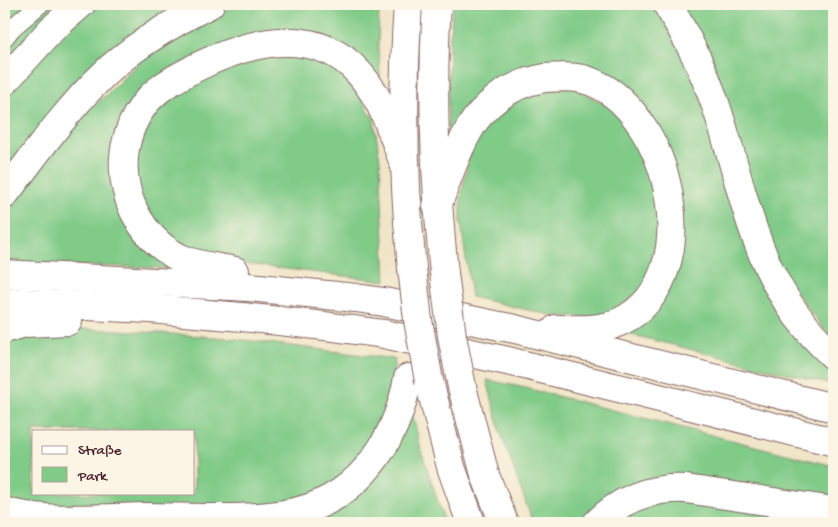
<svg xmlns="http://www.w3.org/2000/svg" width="838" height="527" font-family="'Gochi Hand',sans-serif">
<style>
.green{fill:#80cb88;stroke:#65755a;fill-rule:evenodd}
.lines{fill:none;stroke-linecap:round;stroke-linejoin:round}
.minor-casing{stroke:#846462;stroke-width:20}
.trunk-casing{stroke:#846462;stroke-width:30}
.minor{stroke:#fff;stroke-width:18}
.trunk{stroke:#fff;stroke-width:28}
.trunk-bridge-casing{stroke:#846462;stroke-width:30;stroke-linecap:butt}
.trunk-bridge{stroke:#fff;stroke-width:28}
</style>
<rect width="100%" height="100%" fill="#fcf5e5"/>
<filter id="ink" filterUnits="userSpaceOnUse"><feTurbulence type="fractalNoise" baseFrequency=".02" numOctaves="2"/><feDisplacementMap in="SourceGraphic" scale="10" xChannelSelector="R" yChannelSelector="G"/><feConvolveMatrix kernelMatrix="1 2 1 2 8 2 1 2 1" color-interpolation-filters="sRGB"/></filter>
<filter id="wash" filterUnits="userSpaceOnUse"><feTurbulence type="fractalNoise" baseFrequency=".0096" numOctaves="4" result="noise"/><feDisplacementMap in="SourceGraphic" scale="20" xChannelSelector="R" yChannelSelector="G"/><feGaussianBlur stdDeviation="1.12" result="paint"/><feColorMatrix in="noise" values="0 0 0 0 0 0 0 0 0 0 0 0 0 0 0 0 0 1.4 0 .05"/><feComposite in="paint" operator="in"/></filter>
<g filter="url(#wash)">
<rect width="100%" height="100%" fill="#f1e5c8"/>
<!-- green -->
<g class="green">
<path d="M4 4H29L4 29Z"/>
<path d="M48 4H62L22 42 4 62V45Z"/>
<path d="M97 4H189L4 178V99L31 67 88 10Z"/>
<path d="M240 4H379L378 49 381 85 307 33 133 99 119 121 113 150 122 217 132 235 152 252 190 269 4 263V216L34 169 66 129 104 97 136 65 174 38 209 18Z"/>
<path d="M453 4H655L693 74 740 221 834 368V385L621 332 664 295 663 142 558 69 447 153 449 47Z"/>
<path d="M677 4H834V343L777 267Z"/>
<path d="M299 52 346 74 374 119 380 161 386 281 203 259 153 227 131 166 152 111 184 86 244 58Z"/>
<path d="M572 87 621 113 652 167 660 227 646 285 609 317 555 316 471 297 461 222V196L471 148 481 129 522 92Z"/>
<path d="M46 328 117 330 228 338 395 359 391 392 386 409 381 422 365 452 334 485 290 504 114 511 4 502V337ZM34 431H194V493H34Z"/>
<path d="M487 380 521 387 834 466V496L704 480 592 510 582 523H533L501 434Z"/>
<path d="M411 407 421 450 445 523 356 522 309 523 308 516Z"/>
<path d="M658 498 834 523H609Z"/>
</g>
</g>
<g filter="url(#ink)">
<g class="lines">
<!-- minor casing -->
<g class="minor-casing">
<path id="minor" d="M4 38 12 28 40 4"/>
</g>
<!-- trunk casing -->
<g class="trunk-casing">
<g id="trunk">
<path d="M408 4C402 92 403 180 412 268"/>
<path d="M437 4C431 94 435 183 444 273"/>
<path d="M667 4C687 36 704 70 716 106 748 201 754 285 834 356"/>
<path d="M4 82 52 29 81 4"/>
<path d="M4 195C35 155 64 113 100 78 131 47 172 23 210 4"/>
<path d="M437 206C448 178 461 136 480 114 497 95 520 82 545 78 557 77 570 76 583 79 673 103 713 289 612 325 594 331 575 329 556 329"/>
<path d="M235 271C217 267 197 266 180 258 124 230 106 156 143 106 156 88 176 78 195 68 243 44 305 25 351 65 380 91 391 129 404 164"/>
<path d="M4 274 249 287 356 298 384 302 515 329 834 408"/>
<path d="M4 302 150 309 242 317 325 326 384 334 512 362 651 396 834 442"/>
<path d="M4 329 25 323 68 321"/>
<path d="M429 381 451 467 471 523"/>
<path d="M462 387 485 475 504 523"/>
<path d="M4 511C42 523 103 518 144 517 188 517 241 521 284 514 355 504 396 444 408 378"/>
<path d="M597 523C622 498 651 487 686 489L834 511"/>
</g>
</g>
<!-- minor -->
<use href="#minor" class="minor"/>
<!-- trunk -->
<use href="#trunk" class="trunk"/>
<!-- trunk-bridge casing -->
<g class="trunk-bridge-casing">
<g id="trunk-bridge">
<path d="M412 268 418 320 429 381"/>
<path d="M444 273 452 336 462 387"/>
</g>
</g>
<!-- trunk-bridge -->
<use href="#trunk-bridge" class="trunk-bridge"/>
</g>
</g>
<!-- margin -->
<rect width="838" height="527" fill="none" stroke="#fcf5e5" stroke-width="20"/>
<!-- legend -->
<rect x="32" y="430" width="162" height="65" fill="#fcf5e5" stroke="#b59f9b"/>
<rect x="42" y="446" width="25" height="8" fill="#ffffff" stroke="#b59f9b"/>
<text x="78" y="454" font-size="15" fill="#4a1f2b">Straße</text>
<rect x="42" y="467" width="25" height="15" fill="#80cb88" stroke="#b59f9b"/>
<text x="78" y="480" font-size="15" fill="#4a1f2b">Park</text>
</svg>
